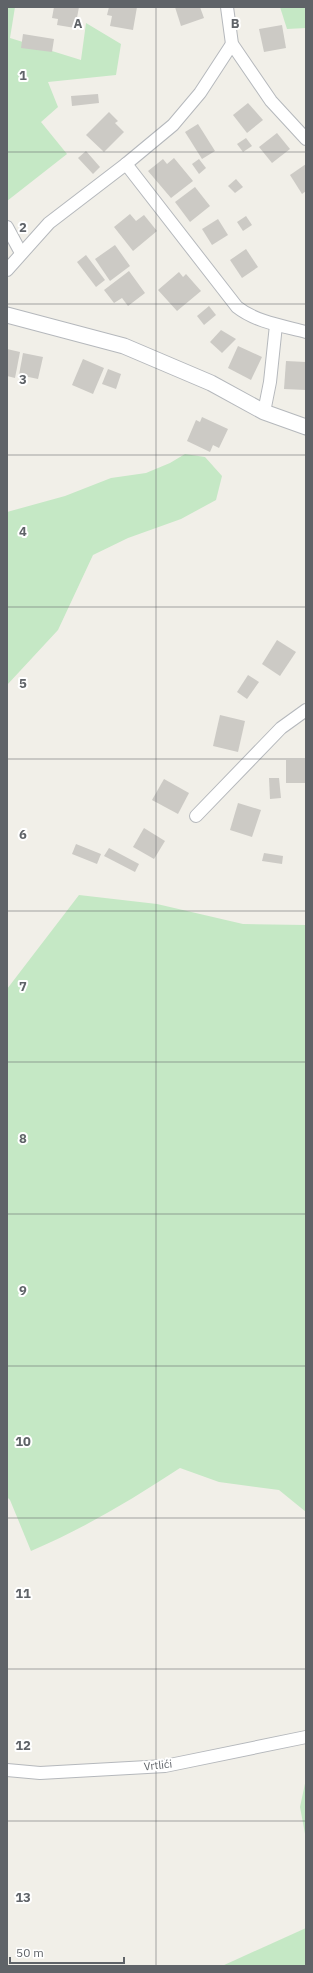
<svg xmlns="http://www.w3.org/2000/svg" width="313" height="1973" font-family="'IBM Plex Sans',sans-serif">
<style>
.green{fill:#c5e8c5}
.building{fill:#cccac5}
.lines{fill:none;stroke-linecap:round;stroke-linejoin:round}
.minor-casing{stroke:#b5b8bc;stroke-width:14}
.tertiary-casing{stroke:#b5b8bc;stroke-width:17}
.minor{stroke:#fff;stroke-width:12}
.tertiary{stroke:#fff;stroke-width:15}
.grid{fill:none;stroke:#5f6368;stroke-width:1;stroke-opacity:0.55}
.labels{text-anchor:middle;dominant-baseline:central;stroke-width:4;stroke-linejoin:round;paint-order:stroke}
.street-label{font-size:11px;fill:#5f6368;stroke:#fff}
.grid-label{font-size:13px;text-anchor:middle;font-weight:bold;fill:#5f6368;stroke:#fff;stroke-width:4;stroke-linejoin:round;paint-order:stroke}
</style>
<rect width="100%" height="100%" fill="#f1efe8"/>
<!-- green -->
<g class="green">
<path d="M7 7H15L10 38 81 60 86 23 121 44 116 75 48 82 58 107 41 122 67 154 7 201Z"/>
<path d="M280 7H306V28L287 29Z"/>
<path d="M185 454 205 457 222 476 216 500 181 519 128 538 93 555 58 630 7 685V512L65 496 111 478 146 473 170 463Z"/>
<path d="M79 895 157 904 243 924 306 925V1512L279 1490 219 1482 180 1468C131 1500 85 1528 31 1551L10 1500 7 1497V989Z"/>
<path d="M306 1779V1839L300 1807Z"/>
<path d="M306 1928V1966H222Z"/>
</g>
<!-- building -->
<g class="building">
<path d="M54 7H79L75 28 57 25 58 19 52 18Z"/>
<path d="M109 7H137L133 30 110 26 112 16 107 15Z"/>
<path d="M175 7H200L204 18 181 26Z"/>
<path d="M282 25 286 48 264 52 259 29Z"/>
<path d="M23 34 54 39 52 52 21 48Z"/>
<path d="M98 94 99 103 72 106 71 96Z"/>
<path d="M248 103 263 120 247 133 233 115Z"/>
<path d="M109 112 118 121 115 123 124 132 104 152 86 135Z"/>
<path d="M198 124 215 151 202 159 185 132Z"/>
<path d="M277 133 290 149 272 163 259 147Z"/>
<path d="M246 138 252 146 243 152 237 144Z"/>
<path d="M86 151 100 167 93 174 78 158Z"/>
<path d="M174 158 193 181 171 198 148 171 163 159 167 164Z"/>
<path d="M199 159 206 168 199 174 192 164Z"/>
<path d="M306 164V191L302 194 290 175Z"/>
<path d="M236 179 243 187 235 193 228 186Z"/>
<path d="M195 187 210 206 190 222 175 202Z"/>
<path d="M130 214 136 221 144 215 157 231 133 251 114 227Z"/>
<path d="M246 216 252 225 243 231 237 222Z"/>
<path d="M218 219 228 235 212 245 202 229Z"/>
<path d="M115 245 130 266 110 281 95 259Z"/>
<path d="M246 249 258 267 242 278 230 260Z"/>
<path d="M86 255 105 280 96 287 77 262Z"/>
<path d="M129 271 145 293 128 306 122 298 114 303 104 290Z"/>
<path d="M179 272 183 277 186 274 201 291 177 311 158 290Z"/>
<path d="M209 306 216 315 204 325 197 316Z"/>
<path d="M221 330 236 339 222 353 210 342Z"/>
<path d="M238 346 262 357 251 380 228 368Z"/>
<path d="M7 349 20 352 15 378 7 376Z"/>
<path d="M23 353 43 357 38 379 19 375Z"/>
<path d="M83 359 104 368 93 394 72 385Z"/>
<path d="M286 361 306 362V390L284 389Z"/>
<path d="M108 369 121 374 116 389 102 384Z"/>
<path d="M202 417 228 429 219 448 213 445 210 452 187 441 196 420 200 422Z"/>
<path d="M277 640 296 652 280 676 262 664Z"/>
<path d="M248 675 259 682 247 699 237 692Z"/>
<path d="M220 715 245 721 238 752 213 746Z"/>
<rect x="286" y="760" width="20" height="23"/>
<path d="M269 778H279L281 798 270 799Z"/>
<path d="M164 779 189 793 178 814 152 800Z"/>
<path d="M238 803 261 810 252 837 230 830Z"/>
<path d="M144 828 165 841 154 859 133 847Z"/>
<path d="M76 844 101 854 97 864 72 854Z"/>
<path d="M109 848 139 864 135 872 104 856Z"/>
<path d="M264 853 283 856 282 864 262 861Z"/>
</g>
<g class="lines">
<!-- minor casing -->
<g class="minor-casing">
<g id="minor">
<path d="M227 7 232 44 271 101 306 139"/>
<path d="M126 164 237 307C256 322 283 326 306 332"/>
<path d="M7 227 21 253"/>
<path d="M7 270 49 223 126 164 173 125 200 93 232 44"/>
<path d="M264 412 270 382 276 325"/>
<path d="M196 816 281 728 306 710"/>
<path d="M7 1770 40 1773 165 1766 306 1737"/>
</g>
</g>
<!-- tertiary casing -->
<g class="tertiary-casing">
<path id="tertiary" d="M7 315 124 346 211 383 264 412 306 427"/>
</g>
<!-- minor -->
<use href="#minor" class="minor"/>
<!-- tertiary -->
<use href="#tertiary" class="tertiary"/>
</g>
<!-- grid -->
<path class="grid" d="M156 7V1966M7 152H306M7 304H306M7 455H306M7 607H306M7 759H306M7 911H306M7 1062H306M7 1214H306M7 1366H306M7 1518H306M7 1669H306M7 1821H306"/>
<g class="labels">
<!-- street labels -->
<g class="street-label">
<text transform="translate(158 1765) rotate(-6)">Vrtlići</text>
</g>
</g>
<g class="grid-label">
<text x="78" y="28">A</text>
<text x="235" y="28">B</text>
<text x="23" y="80">1</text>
<text x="23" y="232">2</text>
<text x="23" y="384">3</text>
<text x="23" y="536">4</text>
<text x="23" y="688">5</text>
<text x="23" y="839">6</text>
<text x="23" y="991">7</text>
<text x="23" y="1143">8</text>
<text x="23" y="1295">9</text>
<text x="23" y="1446">10</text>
<text x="23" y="1598">11</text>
<text x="23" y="1750">12</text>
<text x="23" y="1902">13</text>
</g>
<!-- border -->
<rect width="313" height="1973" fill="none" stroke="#5f6368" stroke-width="16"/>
<!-- scale -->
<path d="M10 1957v6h114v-6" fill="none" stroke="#5f6368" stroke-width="2"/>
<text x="16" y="1957" font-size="12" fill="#5f6368" stroke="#ffffff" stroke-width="3" paint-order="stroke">50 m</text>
</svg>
